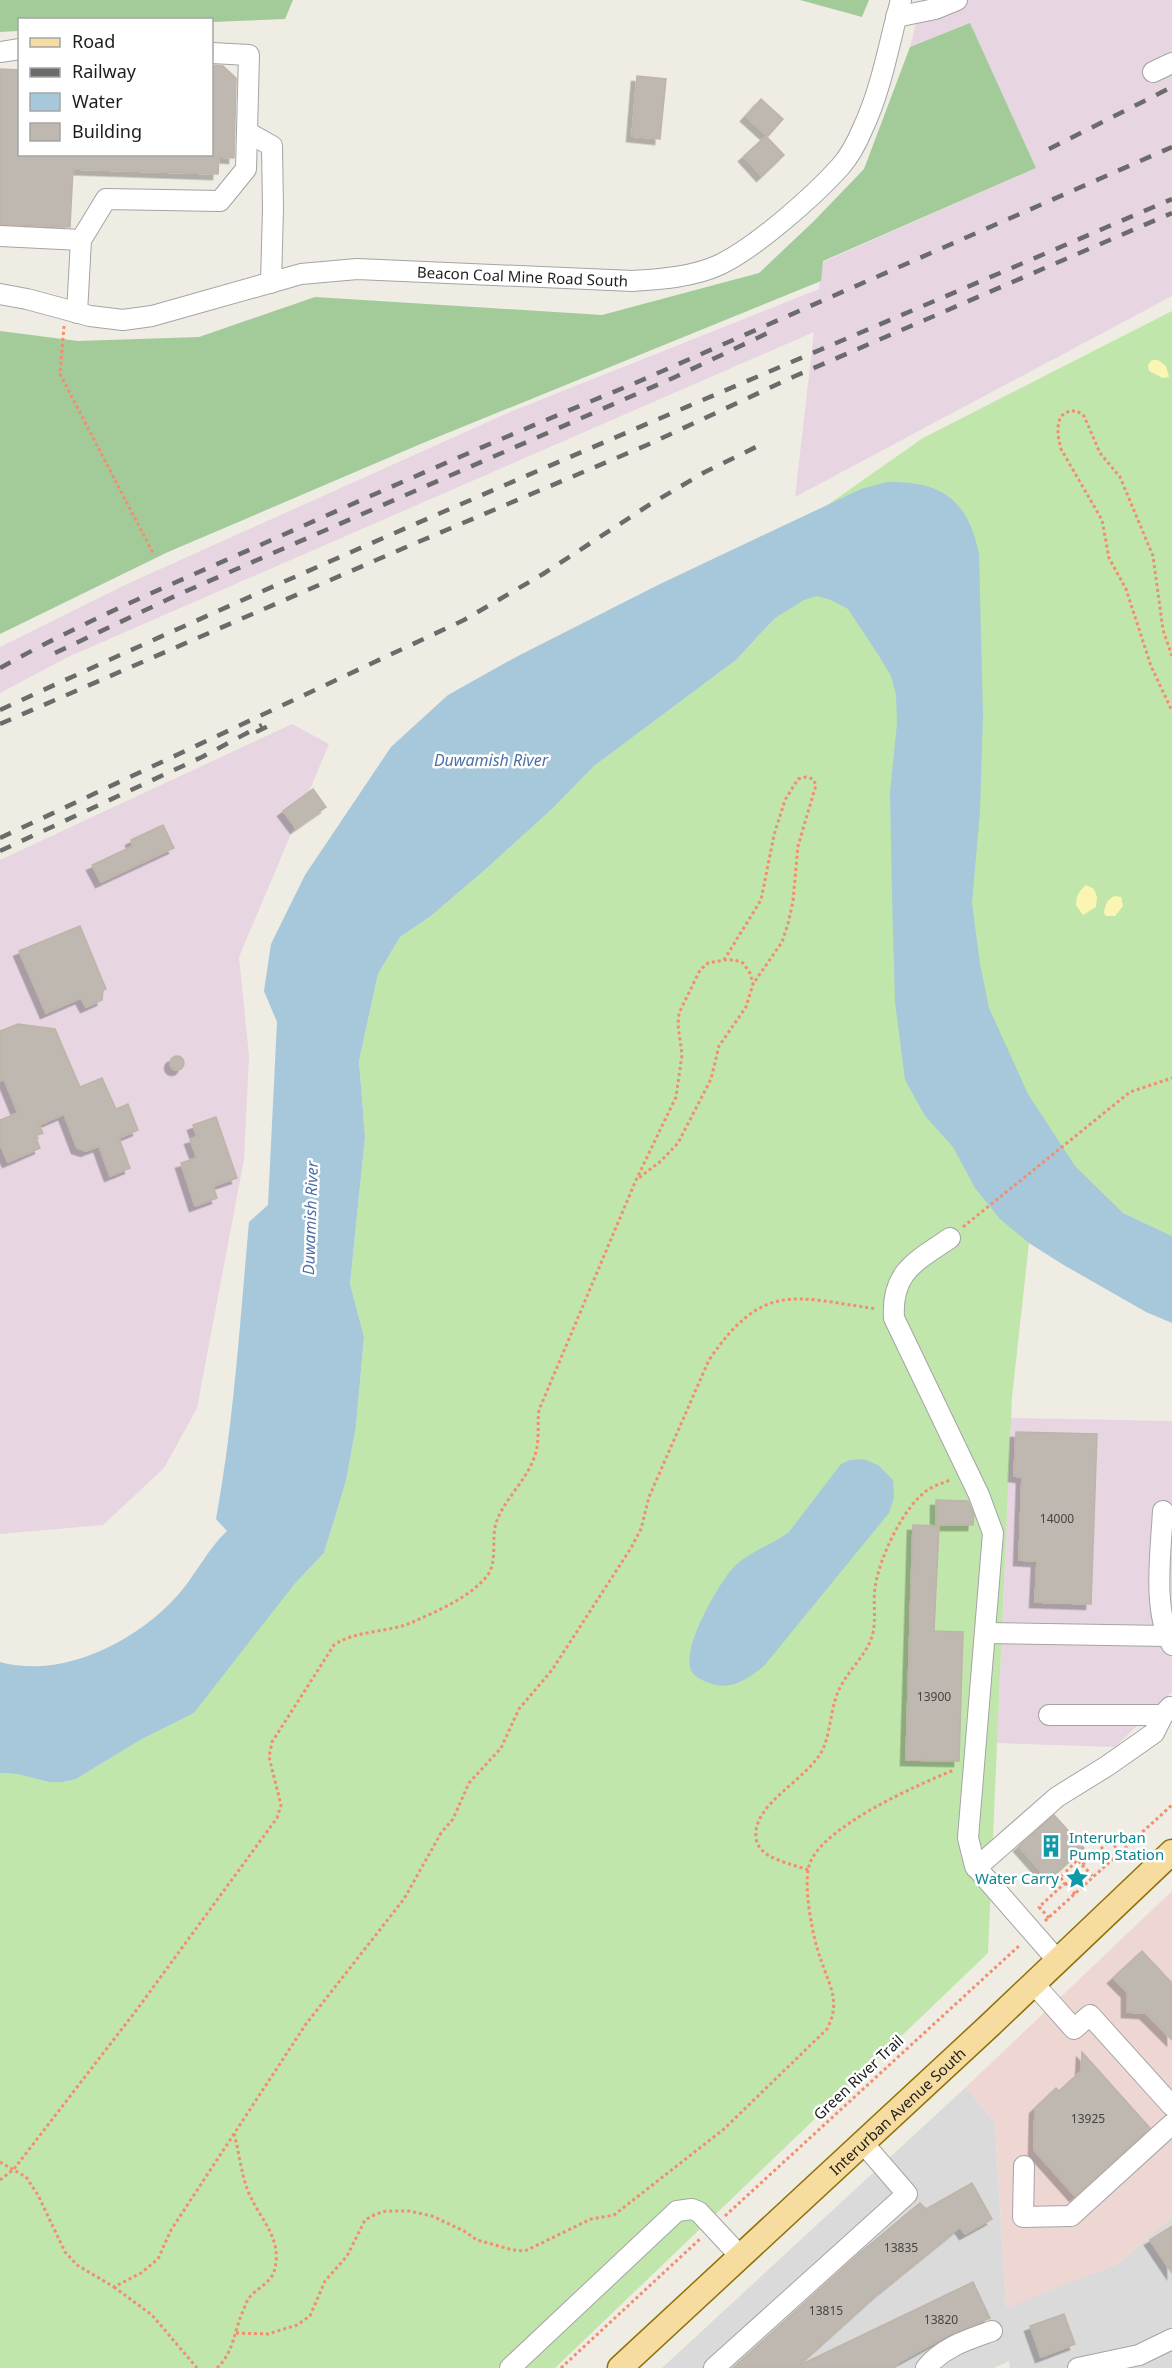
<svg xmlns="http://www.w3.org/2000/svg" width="1172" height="2368" font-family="'Noto Sans',sans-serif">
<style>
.residential{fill:#dbdada}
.commercial{fill:#eed7d3}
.industrial{fill:#e7d6e1}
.grass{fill:#c1e6ab}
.forest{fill:#a3cb9a}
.sand{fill:#fbf5b4}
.water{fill:#a6c8da}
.building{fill:#beb8b0;stroke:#bfb4a7;stroke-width:1.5;filter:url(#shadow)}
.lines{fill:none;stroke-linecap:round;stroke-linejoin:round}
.minor-casing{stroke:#a4a4a4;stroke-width:22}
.major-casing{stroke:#8f7207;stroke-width:27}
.path{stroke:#f38d6f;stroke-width:3;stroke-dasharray:3 3;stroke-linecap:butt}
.minor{stroke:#fff;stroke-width:20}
.major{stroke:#f7dc9f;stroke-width:24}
.rail{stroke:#6b6b6b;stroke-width:4.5;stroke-dasharray:12 12;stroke-linecap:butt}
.labels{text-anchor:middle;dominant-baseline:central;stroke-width:5;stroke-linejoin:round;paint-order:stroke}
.number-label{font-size:12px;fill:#454442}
.street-label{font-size:15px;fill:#1d1d1d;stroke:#fff}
.culture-label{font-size:15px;fill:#0d838f;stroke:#fff;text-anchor:start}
.water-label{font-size:16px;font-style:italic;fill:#4e70a8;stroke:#fff}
</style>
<defs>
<filter id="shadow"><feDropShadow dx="-5.5" dy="5.5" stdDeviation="0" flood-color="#0004"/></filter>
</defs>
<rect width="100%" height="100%" fill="#eeece3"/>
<!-- residential -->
<path class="residential" d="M966 2087 995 2123 1006 2307 1119 2263 1172 2216V2368H1010L1009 2361 994 2368H662Z"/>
<!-- commercial -->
<path class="commercial" d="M1172 1891V2216L1119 2263 1006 2308 995 2123 966 2087Z"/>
<!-- industrial -->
<g class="industrial">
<path d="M922 0H1172V296L795 497 814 332 68 657 0 693V647L127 584 510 412 819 289 823 262 1036 168 970 24 910 47Z"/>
<path d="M292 724 329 744 239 957 249 1056 244 1159 197 1408 164 1468 103 1525 0 1534V860Z"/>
<path d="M1011 1418 1172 1421V1692L1115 1747 997 1743Z"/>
</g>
<!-- grass -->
<path class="grass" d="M1172 311V1236L1123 1213 1097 1189 1029 1243 1012 1397 988 1953 555 2368H0V1773L17 1774 49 1782H63L76 1779 142 1739 194 1713 296 1581 324 1553 346 1481 356 1426 364 1337 350 1284 365 1137 359 1061 378 974 400 937 431 916 487 868 554 807 594 766 736 660 775 618 829 504 923 438Z"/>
<!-- forest -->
<g class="forest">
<path d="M0 0H293L285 19 212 22V20H20L19 31 0 32Z"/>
<path d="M800 0H869L862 17Z"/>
<path d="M970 23 1036 168 823 261 821 281 423 443 168 552 0 634V331L78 341 199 337 315 297 602 315 759 273 814 221 864 169 910 47Z"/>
</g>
<!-- sand -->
<g class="sand">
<path d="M1152 360H1158L1166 366 1169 377 1163 378 1149 371 1148 365Z"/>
<path d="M1086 885 1094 889 1097 897 1096 907 1083 915 1076 905C1076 896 1079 891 1086 885Z"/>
<path d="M1115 896 1121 897 1123 906 1115 916H1106L1104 913C1105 905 1107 899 1115 896Z"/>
</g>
<!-- water -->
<g class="water">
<path d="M887 482C941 481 968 499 979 554L983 714 980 811 972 903 980 964 989 1008 1028 1094 1075 1166 1123 1213 1172 1236V1323L1146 1312 1062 1264 1029 1243 1000 1219 975 1188 953 1147 925 1116 905 1080 895 1002 892 896 890 792 897 723 896 695 891 676 879 656 848 609 831 600 817 596 804 600 775 618 736 660 594 766 554 807 487 868 431 916 400 937 378 974 359 1061 365 1137 350 1284 364 1337 356 1426 346 1481 324 1553 296 1582 194 1713 142 1739 76 1779 63 1782H49L17 1774 0 1773V1662C65 1680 142 1639 183 1589 198 1570 209 1548 227 1531L216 1519C234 1421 240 1321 249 1222L268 1205 277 1022 264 991 271 944 305 875 391 747 448 695 516 657 658 585 861 489Z"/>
<path d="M863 1459 878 1465 893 1480 894 1498 889 1513 764 1666C744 1682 727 1693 702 1680 696 1677 691 1673 690 1667 685 1643 714 1593 728 1574 743 1553 769 1547 789 1532L841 1464 850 1460Z"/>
</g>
<!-- building -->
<g class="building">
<path d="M212 65 223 66 236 78 234 158 219 157 218 174 73 169 70 227 0 224V69L20 70V154H212Z"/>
<path d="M637 76 666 79 660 139 632 136Z"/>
<path d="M761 99 783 119 768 136 746 116Z"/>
<path d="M766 136 784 155 762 176 744 156Z"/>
<path d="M313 789 326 807 296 828 283 811Z"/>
<path d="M163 825 174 848 101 882 92 865 133 846 131 840Z"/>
<path d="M80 926 106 989 103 990 102 1000 86 1007 81 998 46 1013 19 951Z"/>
<path d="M18 1024 55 1029 80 1087 102 1078 116 1109 128 1104 138 1130 119 1138 130 1168 110 1176 99 1146 86 1151 77 1148 64 1114 39 1125 43 1133 35 1136 40 1148 8 1162 0 1144V1120L18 1113 4 1079 0 1081V1031Z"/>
<circle cx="177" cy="1063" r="7"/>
<path d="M216 1117 237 1178 213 1186 217 1198 195 1206 181 1163 197 1158 190 1139 197 1137 193 1125Z"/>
<path d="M1016 1432 1097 1434 1091 1604 1035 1602 1037 1561 1019 1560 1022 1477 1014 1476Z"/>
<path d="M936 1500 968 1501 974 1515 973 1525H936Z"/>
<path d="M913 1525 939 1526 934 1631 963 1632 959 1761 906 1760Z"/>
<path d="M1054 1815 1084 1848 1049 1880 1019 1846Z"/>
<path d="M1142 1951 1172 1983V2040L1145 2013 1127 2012V1992L1113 1978Z"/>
<path d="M1082 2052 1150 2128 1075 2196 1034 2150 1035 2108 1056 2088 1059 2091 1081 2071Z"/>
<path d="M972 2183 992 2219 965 2234 960 2227 880 2292 798 2366 973 2282 990 2318 950 2334 901 2361 893 2368H733L861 2252 920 2203 926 2209Z"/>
<path d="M1172 2226V2273L1150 2240Z"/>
<path d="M1064 2314 1075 2344 1041 2357 1030 2326Z"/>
</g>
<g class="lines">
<!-- minor casing -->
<g class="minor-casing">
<g id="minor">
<path d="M896 17 935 9 957 0"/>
<path d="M0 52 20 49"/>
<path d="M1153 72 1172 63"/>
<path d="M247 132 272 146 273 209 271 283"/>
<path d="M0 236 81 240"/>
<path id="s1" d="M0 294 27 299 90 316 123 320 152 316 301 274 357 269 633 281C661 279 693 277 719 265 755 248 813 197 840 167 849 157 858 140 863 128 882 88 889 42 901 0"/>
<path d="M77 313 81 240 106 199 220 201 246 169 249 55 212 53"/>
<path d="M950 1238C917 1261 891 1271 894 1318L979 1495 993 1533 968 1838 975 1866 1058 1961"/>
<path d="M1163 1511C1161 1550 1152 1611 1172 1645"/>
<path d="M985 1633 1167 1636"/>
<path d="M1049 1715H1163L1170 1707"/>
<path d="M976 1868 1057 1797 1107 1766 1154 1733 1163 1715"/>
<path d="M1034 1984 1074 2029 1090 2015 1172 2106"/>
<path d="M1024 2166 1023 2217 1071 2216 1172 2124"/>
<path d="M510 2368 677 2211 692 2209 699 2212 740 2256"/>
<path d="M714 2368 907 2194 863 2143"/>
<path d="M926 2368C943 2347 967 2340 992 2331"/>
<path d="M1078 2368 1139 2355 1172 2339"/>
</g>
</g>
<!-- major casing -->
<g class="major-casing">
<g id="major">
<path id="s2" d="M620 2368 990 2025 1172 1852"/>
</g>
</g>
<!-- path -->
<g class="path">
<path d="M64 326 60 374 154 555"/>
<path d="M1172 656 1163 630 1153 556 1120 477 1100 453 1084 416 1077 411H1069L1061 416C1056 428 1058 437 1061 449L1102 520 1109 558 1126 589 1151 666 1172 711"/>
<path d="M724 960 761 900 774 835 785 800 798 779 806 777 813 779 816 785 798 846 793 901 788 924 782 942 753 984"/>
<path d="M963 1227 1130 1092 1172 1078"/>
<path d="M1082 1865 1094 1877"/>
<path d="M808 1870C793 1864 758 1859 756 1838 752 1803 809 1779 823 1749 832 1728 830 1704 842 1684 852 1666 868 1653 873 1633 876 1618 873 1603 875 1588 879 1558 904 1505 929 1489 936 1485 943 1483 950 1480"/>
<path d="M1065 1883 1075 1894"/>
<path d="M1049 1918 1039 1907 1065 1883 1060 1877 1078 1860 1082 1865 1110 1841 1120 1852"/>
<path d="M1045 1921 1172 1805"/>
<path d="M0 2162 26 2177 38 2195 65 2252 77 2265 114 2287 141 2273 158 2259 171 2230 306 2024 404 1899 441 1833 453 1819 469 1783 501 1748 519 1709 552 1670 631 1548 641 1529 649 1497 709 1360C763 1281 793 1297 877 1309"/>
<path d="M0 2180 14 2169 138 2008 277 1818 281 1805 269 1757 272 1742 334 1645C355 1630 388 1633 413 1622 437 1611 469 1598 487 1576 498 1562 491 1539 496 1523 504 1499 528 1479 535 1455 540 1440 537 1425 539 1410L636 1180 676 1097 682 1055 678 1025 679 1013 700 970 708 963 724 960H735L743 963 750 973 753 984 746 1007 719 1046 711 1079 678 1143 661 1161 636 1180"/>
<path d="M725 2216 1021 1944"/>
<path d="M114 2287 152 2315 197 2368"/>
<path d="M236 2333 268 2334 297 2325 310 2316 325 2281 347 2256 365 2220 376 2214 386 2211H409L432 2216 464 2231 477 2240 513 2250 525 2251 591 2219 614 2215 724 2129 827 2029C841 2002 830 1987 821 1960 813 1939 803 1888 809 1866 819 1828 919 1784 954 1770"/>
<path d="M217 2368C234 2352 234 2331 243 2311 245 2307 246 2302 249 2298 256 2289 270 2283 274 2272 284 2238 259 2219 248 2191 241 2173 239 2152 234 2133"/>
<path d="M561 2368 700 2239"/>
</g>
<!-- minor -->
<use href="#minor" class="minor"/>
<!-- major -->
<use href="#major" class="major"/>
<!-- rail -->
<g class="rail">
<path d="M1049 149 1172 87"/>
<path d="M55 653 175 596 673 378 774 330"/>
<path d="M0 668C86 620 177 582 267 542 388 488 510 434 633 384L1172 147"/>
<path d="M0 710C387 531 781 368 1172 199"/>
<path d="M0 724 404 548 647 445 793 377 1172 213"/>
<path d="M256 732 277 722"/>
<path d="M0 838 464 620 543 574 649 505 705 472 758 446"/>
<path d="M0 851 202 757 262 725"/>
</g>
</g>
<!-- icons -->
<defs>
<g id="building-bare" transform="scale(1.8)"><path d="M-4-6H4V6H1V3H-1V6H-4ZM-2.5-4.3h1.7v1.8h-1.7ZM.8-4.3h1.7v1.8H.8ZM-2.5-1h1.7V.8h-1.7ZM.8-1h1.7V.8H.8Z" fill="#0f9aa8" stroke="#fff" stroke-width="2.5" paint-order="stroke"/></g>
<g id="sight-bare" transform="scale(1.8)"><path d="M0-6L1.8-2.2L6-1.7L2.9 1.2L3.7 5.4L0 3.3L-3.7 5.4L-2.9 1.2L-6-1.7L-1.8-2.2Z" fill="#0f9aa8" stroke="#fff" stroke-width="2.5" paint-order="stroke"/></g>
</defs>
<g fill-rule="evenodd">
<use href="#building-bare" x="1051" y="1846"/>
<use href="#sight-bare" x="1077" y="1878"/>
</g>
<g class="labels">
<!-- number labels -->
<g class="number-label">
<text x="1057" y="1518">14000</text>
<text x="934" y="1696">13900</text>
<text x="1088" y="2118">13925</text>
<text x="901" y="2247">13835</text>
<text x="826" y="2310">13815</text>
<text x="941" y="2319">13820</text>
</g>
<!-- street labels -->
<g class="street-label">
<text stroke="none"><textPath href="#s1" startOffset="532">Beacon Coal Mine Road South</textPath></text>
<text transform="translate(858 2077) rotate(-43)">Green River Trail</text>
<text stroke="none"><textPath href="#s2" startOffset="378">Interurban Avenue South</textPath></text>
</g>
<!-- culture labels -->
<g class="culture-label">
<text x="1069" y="1837">Interurban<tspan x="1069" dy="17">Pump Station</tspan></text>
<text x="1059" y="1878" text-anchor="end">Water Carry</text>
</g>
<!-- water labels -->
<g class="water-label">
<text x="491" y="760">Duwamish River</text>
<text transform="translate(310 1218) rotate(-88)">Duwamish River</text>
</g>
</g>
<!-- legend -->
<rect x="18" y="18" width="195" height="138" fill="#ffffff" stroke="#a5a5a5" stroke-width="1.5"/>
<rect x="30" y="38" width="30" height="9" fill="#f7dc9f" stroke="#a5a5a5" stroke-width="1.5"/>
<text x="72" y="48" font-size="18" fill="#1d1d1d">Road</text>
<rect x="30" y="68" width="30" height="9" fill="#6b6b6b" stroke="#a5a5a5" stroke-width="1.5"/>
<text x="72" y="78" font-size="18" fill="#1d1d1d">Railway</text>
<rect x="30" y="93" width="30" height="18" fill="#a6c8da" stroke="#a5a5a5" stroke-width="1.5"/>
<text x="72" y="108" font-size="18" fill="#1d1d1d">Water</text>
<rect x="30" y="123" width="30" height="18" fill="#beb8b0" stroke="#a5a5a5" stroke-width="1.5"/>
<text x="72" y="138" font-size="18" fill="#1d1d1d">Building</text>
</svg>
